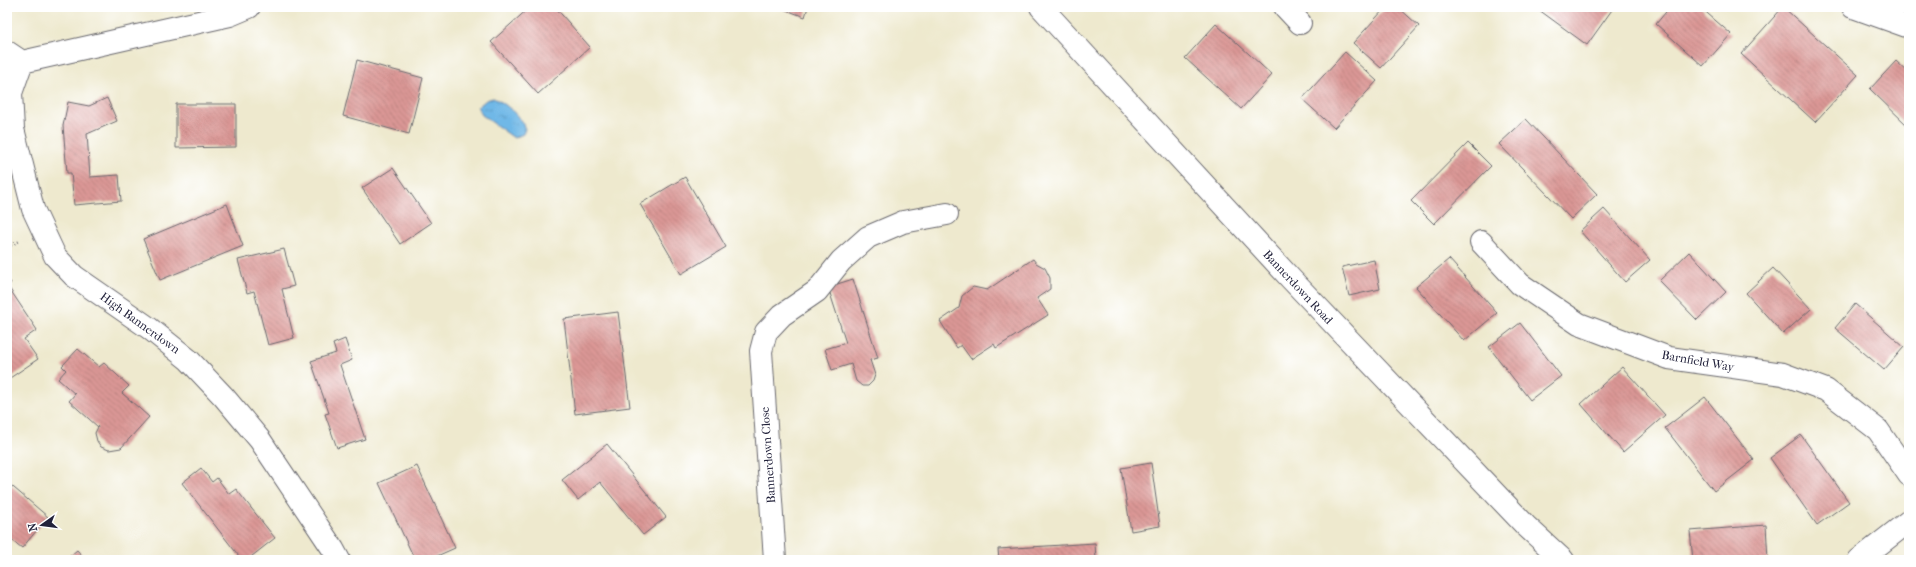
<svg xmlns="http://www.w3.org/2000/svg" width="1916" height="567" font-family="'IM FELL French Canon',serif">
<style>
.water{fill:url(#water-ripples);stroke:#486d91}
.building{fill:url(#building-back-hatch)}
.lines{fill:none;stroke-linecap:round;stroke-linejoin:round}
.minor-casing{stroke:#69686e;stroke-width:24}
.path{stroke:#69686e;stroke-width:2.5;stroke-dasharray:1 3;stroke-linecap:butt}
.minor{stroke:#fff;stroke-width:22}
.labels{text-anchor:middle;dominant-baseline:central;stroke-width:3;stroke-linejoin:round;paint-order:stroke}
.street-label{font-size:12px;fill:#22223b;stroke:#fff}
</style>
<defs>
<pattern id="water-ripples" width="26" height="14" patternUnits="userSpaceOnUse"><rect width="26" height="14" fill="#6fb8e7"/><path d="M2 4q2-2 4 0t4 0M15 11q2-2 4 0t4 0" fill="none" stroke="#5b95bc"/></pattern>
<pattern id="building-back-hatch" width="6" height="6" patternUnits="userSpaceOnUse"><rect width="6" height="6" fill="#db9795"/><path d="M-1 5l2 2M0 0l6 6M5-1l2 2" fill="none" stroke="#b17b7b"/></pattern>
</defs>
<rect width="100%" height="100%" fill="#fff"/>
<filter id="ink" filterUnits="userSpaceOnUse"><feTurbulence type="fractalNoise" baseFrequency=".025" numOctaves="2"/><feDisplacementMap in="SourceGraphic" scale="8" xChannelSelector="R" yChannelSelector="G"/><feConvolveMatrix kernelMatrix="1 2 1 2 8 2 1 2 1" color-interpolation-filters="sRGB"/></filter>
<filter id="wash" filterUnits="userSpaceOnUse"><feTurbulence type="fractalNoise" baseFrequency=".012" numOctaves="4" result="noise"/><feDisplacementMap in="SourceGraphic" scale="16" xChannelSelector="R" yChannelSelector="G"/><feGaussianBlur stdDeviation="0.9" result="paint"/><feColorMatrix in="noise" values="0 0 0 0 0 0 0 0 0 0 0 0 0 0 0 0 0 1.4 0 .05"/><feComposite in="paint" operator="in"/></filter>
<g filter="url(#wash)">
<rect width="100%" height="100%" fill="#eee9ce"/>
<!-- water -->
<path class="water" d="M493 98C505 102 521 117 525 129L523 134 514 138 482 115 478 107 486 100Z"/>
<g id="blocks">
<!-- building -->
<g class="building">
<path d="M530 7H555L590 47 538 94 491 42Z"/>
<path d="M778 7H808L805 17Z"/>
<path d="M1386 7H1398L1419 26 1381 68 1353 43Z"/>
<path d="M1535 7H1614L1587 45Z"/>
<path d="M1670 7H1700L1731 34 1703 66 1656 24Z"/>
<path d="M1783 7 1858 75 1815 122 1741 54Z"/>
<path d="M1216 24 1272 75 1241 109 1185 58Z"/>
<path d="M1345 52 1377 81 1334 128 1302 99Z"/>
<path d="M357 60 423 78 409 134 343 116Z"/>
<path d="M1896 61 1909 73V127L1870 89Z"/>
<path d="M107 98 117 121 87 134 90 177 119 175 121 201 74 205 71 173H67L63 126 68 102 89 106Z"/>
<path d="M176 104H236V147L176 148Z"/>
<path d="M1526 119 1597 194 1571 219 1499 144Z"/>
<path d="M1468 143 1491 166 1434 224 1411 201Z"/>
<path d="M393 168 431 223 400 244 362 188Z"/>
<path d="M685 177 726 247 681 274 640 204Z"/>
<path d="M227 204 243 246 160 280 143 239Z"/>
<path d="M1604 209 1650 260 1625 282 1580 231Z"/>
<path d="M284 249 294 286 282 289 294 338 268 345 254 291 247 293 238 260Z"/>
<path d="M1689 252 1726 292 1697 320 1659 281Z"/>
<path d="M1033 259 1036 263 1045 268 1050 278V289L1037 298 1048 315 996 348 994 344 971 359 961 345 957 348 940 321 959 308 962 296 973 287 987 290Z"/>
<path d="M1449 259 1497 313 1464 341 1416 287Z"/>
<path d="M1374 260 1380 289 1349 296 1342 267Z"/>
<path d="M1773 268 1811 309 1783 334 1746 293Z"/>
<path d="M7 277 11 283 7 285 37 330 24 339 38 359 7 380Z"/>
<path d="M853 279 878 358 870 360 875 375 873 381 868 386H862L856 381 851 364 832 370 825 349 846 343 828 287Z"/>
<path d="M1855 304 1904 347 1884 370 1835 328Z"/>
<path d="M618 312 630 407 575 414 564 319Z"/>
<path d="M1520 323 1561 376 1530 400 1489 347Z"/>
<path d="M345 339 352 360 340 365 365 439 337 448 325 414 329 413 311 361 336 353 333 344Z"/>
<path d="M78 349 99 367 104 363 129 386 122 393 149 417 121 448 109 450 101 447 97 441 95 433 98 427 69 401 75 394 58 379 66 370 62 366Z"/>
<path d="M1622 367 1665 415 1623 452 1581 404Z"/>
<path d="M1705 397 1754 460 1714 491 1665 428Z"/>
<path d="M1801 435 1849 502 1817 525 1770 458Z"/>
<path d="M607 444 666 517 643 535 600 482 578 500 562 480Z"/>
<path d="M1151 463 1160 526 1131 531 1121 468Z"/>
<path d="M417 466 455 548 428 560H415L379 483Z"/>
<path d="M201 468 212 482 217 478 229 494 236 489 275 538 247 560H242L182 483Z"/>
<path d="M7 482 48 517 22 548 7 536Z"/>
<path d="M1766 525 1768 560H1693L1690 531Z"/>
<path d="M1095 543 1096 560H999L998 549Z"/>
<path d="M77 550 86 560H65Z"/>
</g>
</g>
</g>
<g filter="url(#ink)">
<use href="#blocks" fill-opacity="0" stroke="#69686e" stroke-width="1"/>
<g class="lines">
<!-- minor casing -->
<g class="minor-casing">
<g id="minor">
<path d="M1041 7 1291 279 1526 526 1563 560"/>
<path d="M1285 7 1300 23"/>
<path d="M1853 7 1909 27"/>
<path d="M7 52 22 62 230 15 249 7"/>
<path d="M22 62 11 93 13 129 33 209 55 256 74 276 149 328 189 360 224 397 260 440 333 549 339 560"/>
<path d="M1481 242 1520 284 1579 324 1669 358 1783 374 1826 390 1878 430 1909 475"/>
<path d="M775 560 761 351 766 332 782 315 817 291 841 261 868 237 903 222 947 214"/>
<path d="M1859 560 1909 521"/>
</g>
</g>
<!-- path -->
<path class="path" d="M7 247 20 241"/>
<!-- minor -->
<use href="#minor" class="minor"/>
</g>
</g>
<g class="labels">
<!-- street labels -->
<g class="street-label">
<text transform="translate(1298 287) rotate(47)">Bannerdown Road</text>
<text transform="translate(140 323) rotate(36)">High Bannerdown</text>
<text transform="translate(1698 361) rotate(10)">Barnfield Way</text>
<text transform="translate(768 455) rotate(-94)">Bannerdown Close</text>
</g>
</g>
<!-- margin -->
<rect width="1916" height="567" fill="none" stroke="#fff" stroke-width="24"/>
<!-- north arrow -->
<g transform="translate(42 525) rotate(256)" stroke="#ffffff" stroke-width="3" paint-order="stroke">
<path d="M0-3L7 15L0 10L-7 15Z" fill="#22223b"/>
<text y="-6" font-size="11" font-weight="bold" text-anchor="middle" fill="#22223b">N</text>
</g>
</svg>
